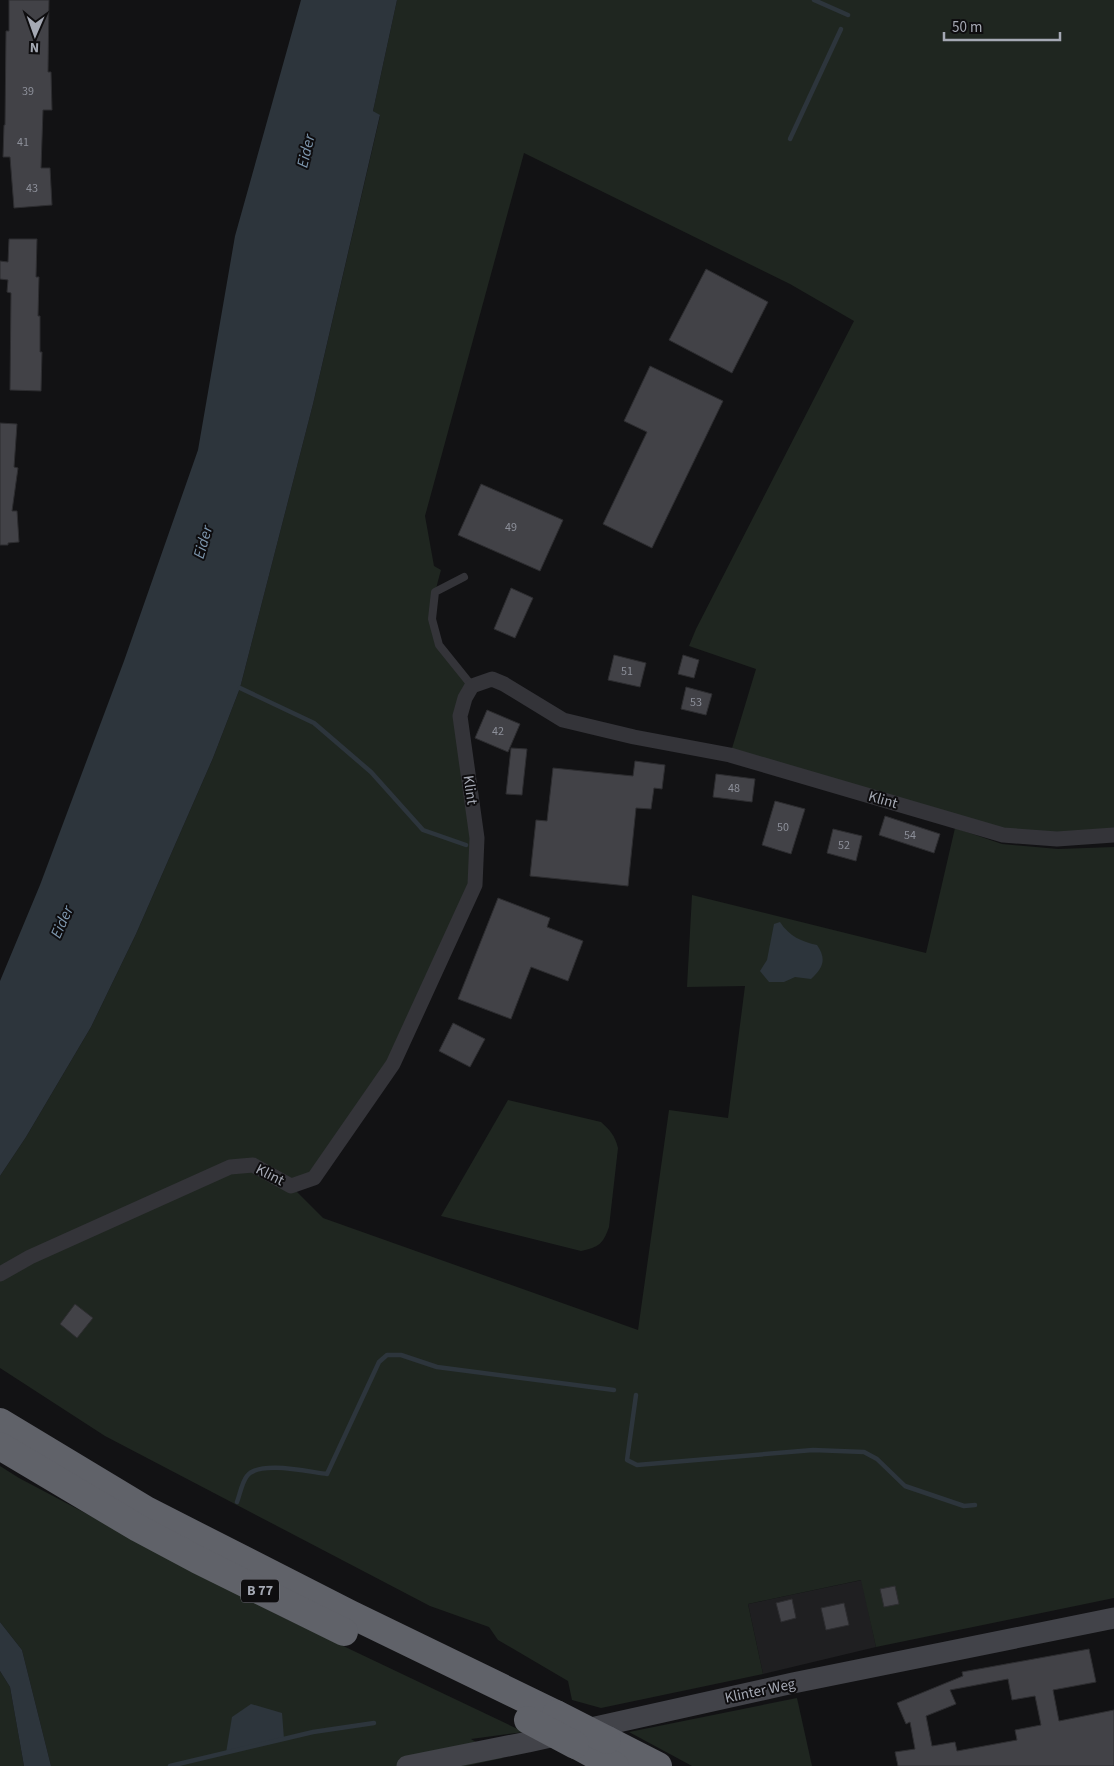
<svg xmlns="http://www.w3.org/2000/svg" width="1114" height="1766" font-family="'Source Sans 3',sans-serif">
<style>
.built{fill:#1f1f21}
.green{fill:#1f2620}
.water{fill:#2d353c}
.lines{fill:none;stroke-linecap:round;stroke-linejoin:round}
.stream{stroke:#2d353c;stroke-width:4.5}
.building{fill:#424247;stroke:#2d2d30;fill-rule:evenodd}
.lane{stroke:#343439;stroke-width:8}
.street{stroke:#343439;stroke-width:15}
.secondary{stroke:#424349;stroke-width:21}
.highway{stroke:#606269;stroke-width:28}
.highway-bridge{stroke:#606269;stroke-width:28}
.labels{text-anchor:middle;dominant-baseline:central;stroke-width:4;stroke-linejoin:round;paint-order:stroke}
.number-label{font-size:12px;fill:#8c8f99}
.shield{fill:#0e0d0f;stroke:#787a82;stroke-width:1}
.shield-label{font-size:14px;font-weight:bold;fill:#a5a9b4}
.street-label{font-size:15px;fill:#a5a9b4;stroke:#0e0d0f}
.water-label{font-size:16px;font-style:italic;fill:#7d96ad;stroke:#0e0d0f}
</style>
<rect width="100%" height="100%" fill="#121214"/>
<!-- built -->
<path class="built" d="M862 1580 876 1647 763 1674 748 1604Z"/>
<!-- green -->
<g class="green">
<path d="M397 0H1114V835H1003L730 755 756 669 689 646 696 629 854 321 790 284 524 153 425 516 434 566 441 570C434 595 428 619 438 643 443 655 463 675 472 686L465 698 475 885 393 1064 314 1178 291 1186 323 1218 638 1330 669 1110 728 1118 745 986 687 987 692 895 926 953 955 828 1002 844 1058 849 1114 847V1598L876 1647 861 1580 748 1604 763 1674 601 1708 572 1700 568 1681 498 1640 489 1627 430 1606 105 1436 0 1368V1176L26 1137 91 1027 136 934 213 758 240 688 313 404 380 116 373 111Z"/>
<path d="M508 1100 601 1122C610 1130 615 1136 618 1148L609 1227C603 1244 599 1247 581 1251L441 1216Z"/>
<path d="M0 1466 19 1478 278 1615 524 1732 471 1739 503 1758 466 1766H51L22 1650 0 1622Z"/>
<path d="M0 1671 10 1687 24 1766H0Z"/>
<path d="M797 1698 812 1766H692L629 1732Z"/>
</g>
<!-- water -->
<g class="water">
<path d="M301 0H397L373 111 380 115 313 404 240 688 213 758 136 934 91 1027 26 1137 0 1176V981L40 885 124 661 198 450 235 236Z"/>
<path d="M780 922C789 936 802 942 817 945 827 959 823 968 811 979L795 977 784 982H769L760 971 767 960 774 924Z"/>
<path d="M0 1622 22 1650 51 1766H24L10 1687 0 1671Z"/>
<path d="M251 1704 282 1713 284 1739 226 1753 232 1717Z"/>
</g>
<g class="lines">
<!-- stream -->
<g class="stream">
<path d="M814 0 848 15"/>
<path d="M790 139 841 29"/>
<path d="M240 688 314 723 371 772 423 830 466 845"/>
<path d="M636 1395 627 1460 637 1465 813 1450 864 1452 877 1459 905 1486 964 1506 975 1505"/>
<path d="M237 1502C240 1494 242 1482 247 1476 259 1460 309 1472 327 1474L379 1362 387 1355H401L437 1367 614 1390"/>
<path d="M170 1766 313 1732 374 1723"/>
</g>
</g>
<!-- building -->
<g class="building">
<path d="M9 0H49L48 72H51L52 110H43L41 168H50L52 205 14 208 10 157H3L4 125H5L6 31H9Z"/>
<path d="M9 239H37L36 277H39L38 316H40V352H42L41 391 10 390 11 293 7 292 8 280 0 279V261L8 262Z"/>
<path d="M706 269 768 302 732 373 669 340Z"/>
<path d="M650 366 723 401 652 548 603 524 647 432 624 421Z"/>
<path d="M0 423 17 424 14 467 18 468 12 511H17L19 542 8 543V545H0Z"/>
<path d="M481 484 563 520 540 571 458 535Z"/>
<path d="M511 588 533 598 515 638 494 629Z"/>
<path d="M614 655 646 663 640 687 608 680Z"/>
<path d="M683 655 699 660 694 678 678 674Z"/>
<path d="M686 687 712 694 706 715 681 709Z"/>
<path d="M487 710 520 724 508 752 475 738Z"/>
<path d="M511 748 527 749 522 795 506 794Z"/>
<path d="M635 761 665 765 662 789 654 788 651 809 636 808 628 886 530 876 536 820 547 821 553 768 633 776Z"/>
<path d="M716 774 755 779 752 802 713 797Z"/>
<path d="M775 801 805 809 791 854 762 845Z"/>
<path d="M885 816 940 834 934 853 879 835Z"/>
<path d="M833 829 862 836 856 861 827 853Z"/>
<path d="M498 898 550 918 547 927 583 941 568 981 531 967 511 1019 458 999Z"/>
<path d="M453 1023 485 1039 470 1067 439 1051Z"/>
<path d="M75 1304 93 1318 77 1338 60 1324Z"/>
<path d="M895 1586 899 1604 884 1607 880 1589Z"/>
<path d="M792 1599 796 1618 781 1622 776 1603Z"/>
<path d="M844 1603 849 1625 826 1630 821 1608Z"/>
<path d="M1089 1649 1096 1682 1053 1690 1059 1721 1114 1710V1766H898L895 1752 915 1749 910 1722 906 1724 897 1703 963 1676 962 1672ZM1008 1679 1012 1700 1035 1696 1041 1725 1015 1730 1017 1740 957 1751 955 1742 932 1746 926 1716 956 1704 950 1690Z"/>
</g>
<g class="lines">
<!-- lane -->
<path class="lane" d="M464 577 435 592 432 619 439 645 472 686"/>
<!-- street -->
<path class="street" d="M0 1274 30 1257 230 1167 253 1165 291 1186 314 1178 393 1064 475 885 477 838 460 716 465 698 472 686 492 679 504 684 563 720 634 737 730 755 1003 835 1057 839 1114 835"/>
<!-- secondary -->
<path class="secondary" d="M407 1766 528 1742 793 1683 1114 1618"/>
<!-- highway -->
<g class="highway">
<path d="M0 1422 146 1510 350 1614 556 1714"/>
<path d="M0 1446 138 1528 198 1560 344 1632"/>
<path d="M607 1740 658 1766"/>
<path d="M578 1746 615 1766"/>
</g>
<!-- highway-bridge -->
<g class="highway-bridge">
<path d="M556 1714 607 1740"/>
<path d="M528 1720 575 1745"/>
</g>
</g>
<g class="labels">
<!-- number labels -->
<g class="number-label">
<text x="28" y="91">39</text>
<text x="23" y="142">41</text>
<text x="32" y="188">43</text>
<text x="511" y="527">49</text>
<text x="627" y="671">51</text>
<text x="696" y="702">53</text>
<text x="498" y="731">42</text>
<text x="734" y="788">48</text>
<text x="783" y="827">50</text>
<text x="910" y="835">54</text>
<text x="844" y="845">52</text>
</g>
<!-- shield labels -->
<rect class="shield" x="241" y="1579.5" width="38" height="23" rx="4"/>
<g class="shield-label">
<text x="260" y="1591">B 77</text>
</g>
<!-- street labels -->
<g class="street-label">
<text transform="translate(470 790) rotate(82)">Klint</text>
<text transform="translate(883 800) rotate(16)">Klint</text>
<text transform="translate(270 1175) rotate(27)">Klint</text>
<text transform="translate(760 1691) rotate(-12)">Klinter Weg</text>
</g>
<!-- water labels -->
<g class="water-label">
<text transform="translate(306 151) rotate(-77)">Eider</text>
<text transform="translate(203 542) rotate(-74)">Eider</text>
<text transform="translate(62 922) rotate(-66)">Eider</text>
</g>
</g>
<!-- north arrow -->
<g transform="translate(35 35) rotate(182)" stroke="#0e0d0f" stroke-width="4" paint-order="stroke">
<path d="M0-4L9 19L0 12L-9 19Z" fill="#a5a9b4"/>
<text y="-8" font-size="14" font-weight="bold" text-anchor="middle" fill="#a5a9b4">N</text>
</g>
<!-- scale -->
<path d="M944 32v8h116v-8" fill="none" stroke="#a5a9b4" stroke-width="2.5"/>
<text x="952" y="32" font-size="15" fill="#a5a9b4" stroke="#0e0d0f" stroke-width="4" paint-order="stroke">50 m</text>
</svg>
